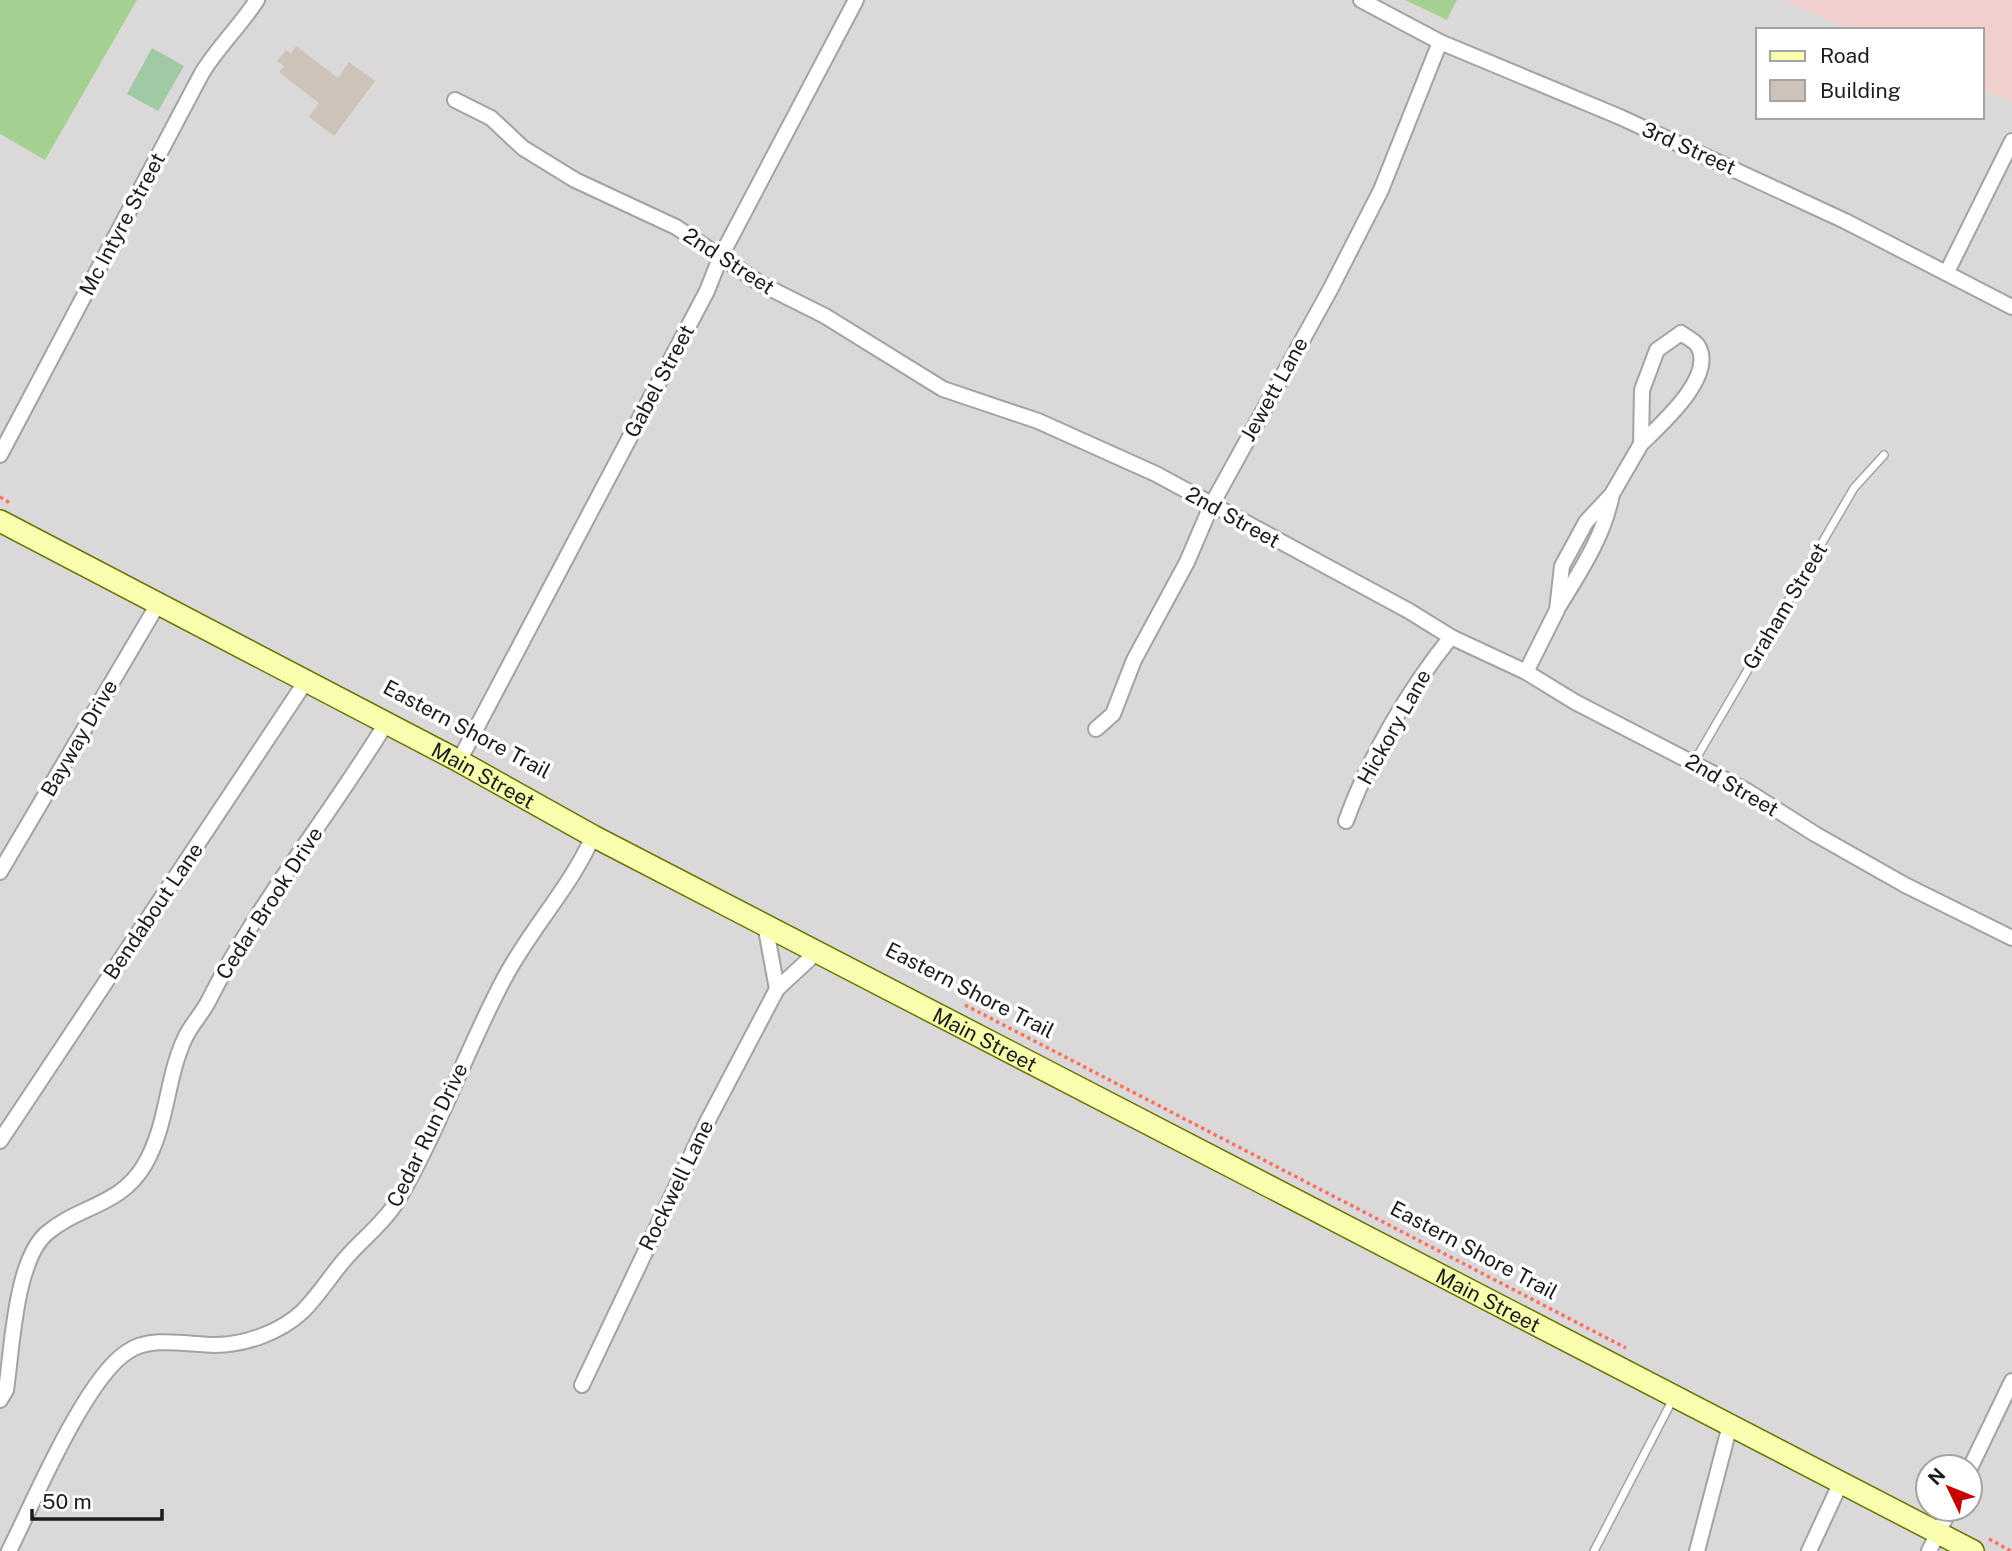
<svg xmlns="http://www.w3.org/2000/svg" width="2012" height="1551" font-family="'Public Sans',sans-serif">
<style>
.residential{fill:#dad8d8;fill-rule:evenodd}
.commercial{fill:#f1cfcd}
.forest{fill:#a4d192}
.cemetery{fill:#a0c9a6}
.building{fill:#cec3b9}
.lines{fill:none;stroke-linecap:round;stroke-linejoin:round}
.lane-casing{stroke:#a3a3a3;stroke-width:10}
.street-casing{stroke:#a3a3a3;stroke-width:18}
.secondary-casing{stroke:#677500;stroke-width:24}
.path{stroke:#ff7260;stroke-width:3.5;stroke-dasharray:3.5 3.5;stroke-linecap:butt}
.lane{stroke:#fff;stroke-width:7}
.street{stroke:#fff;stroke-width:14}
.secondary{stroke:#f9feae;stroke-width:21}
.labels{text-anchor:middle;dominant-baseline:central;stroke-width:7;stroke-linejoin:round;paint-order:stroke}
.street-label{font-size:21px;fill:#1c1c1c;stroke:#fff}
</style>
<rect width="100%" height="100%" fill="#eeeae0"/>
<!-- residential -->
<path class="residential" d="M137 0H1405L1447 20 1457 0H1784L1850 30H1758V117H1982V89L2012 102V1551H0V134L45 160ZM1928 1467H1970V1509H1928Z"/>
<!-- commercial -->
<path class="commercial" d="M1784 0H2012V102L1982 89V30H1850Z"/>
<!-- forest -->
<g class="forest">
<path d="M0 0H137L45 160 0 134Z"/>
<path d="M1405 0H1457L1447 20Z"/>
</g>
<!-- cemetery -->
<path class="cemetery" d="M152 48 184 66 158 111 127 94Z"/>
<!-- building -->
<path class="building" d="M296 46 338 78 349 62 375 81 334 136 309 117 319 103 279 72 284 66 277 61 286 50 291 54Z"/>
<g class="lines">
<!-- lane casing -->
<g class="lane-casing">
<g id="lane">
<path d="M1694 762 1854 488 1884 455"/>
<path d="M1594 1551 1674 1397"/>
</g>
</g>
<!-- street casing -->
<g class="street-casing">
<g id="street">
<path d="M1361 0 1440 42 1620 117 1845 221 2012 307"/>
<path d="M455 100 491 118 523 148 575 180 676 227 761 284 825 316 943 389 1038 421 1156 474 1409 611 1451 637 1526 672 1575 702 1747 791 1815 834 1905 885 2012 938"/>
<path d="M1947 272 2012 141"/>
<path d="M0 455 202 73C218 47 240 26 257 0"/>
<path d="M1559 606C1581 570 1604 536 1612 494"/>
<path d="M1526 672 1557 610 1562 566 1586 522 1612 494 1641 444 1642 390 1657 350 1681 333C1686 337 1695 341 1698 346 1716 377 1660 425 1641 444"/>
<path d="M1096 729 1113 714 1134 660 1187 562 1211 506 1331 288 1381 190 1440 42"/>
<path d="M459 761 707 291 720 258 856 0"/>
<path d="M1346 821C1369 757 1409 689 1451 637"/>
<path d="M0 872 158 604"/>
<path d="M777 989 818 951"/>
<path d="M0 1141 306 681"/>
<path d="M582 1385 706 1124 777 989 765 924"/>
<path d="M0 1400 6 1390C12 1350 15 1260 47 1233 80 1205 121 1206 145 1164 168 1124 166 1078 185 1038 191 1025 201 1015 208 1002 257 904 328 818 385 725"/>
<path d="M1970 1468 2012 1381"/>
<path d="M9 1551C33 1503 85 1379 127 1352 151 1335 188 1345 215 1345 245 1345 281 1332 303 1311 319 1295 331 1275 346 1258 362 1239 382 1225 396 1203 438 1133 465 1052 504 979 530 929 571 887 593 836"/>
<path d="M1697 1551 1730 1425"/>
<path d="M1809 1551 1841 1482"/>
<path d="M1929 1551 1950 1509"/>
</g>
</g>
<!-- secondary casing -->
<g class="secondary-casing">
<g id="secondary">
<path id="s1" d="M0 521 459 761 593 836 1973 1551"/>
</g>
</g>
<!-- path -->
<g class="path">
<path d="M0 497 10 503"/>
<path d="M965 1005 1626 1348"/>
<path d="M1989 1539 2011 1551"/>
</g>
<!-- lane -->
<use href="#lane" class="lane"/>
<!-- street -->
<use href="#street" class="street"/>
<!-- secondary -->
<use href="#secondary" class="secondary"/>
</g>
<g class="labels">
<!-- street labels -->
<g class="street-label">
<text transform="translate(1689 148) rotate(24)">3rd Street</text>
<text transform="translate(122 224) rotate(-62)">Mc Intyre Street</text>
<text transform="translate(729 261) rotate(33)">2nd Street</text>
<text transform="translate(659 381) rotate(-62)">Gabel Street</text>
<text transform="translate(1274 389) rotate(-61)">Jewett Lane</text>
<text transform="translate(1233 517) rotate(29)">2nd Street</text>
<text transform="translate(1785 606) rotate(-59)">Graham Street</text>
<text transform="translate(1394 727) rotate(-61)">Hickory Lane</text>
<text transform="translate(467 729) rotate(28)">Eastern Shore Trail</text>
<text transform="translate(79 738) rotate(-60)">Bayway Drive</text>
<text stroke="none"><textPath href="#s1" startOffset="546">Main Street</textPath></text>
<text transform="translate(1732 785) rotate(30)">2nd Street</text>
<text transform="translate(269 903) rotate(-57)">Cedar Brook Drive</text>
<text transform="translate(153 911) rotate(-56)">Bendabout Lane</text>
<text transform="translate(970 990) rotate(27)">Eastern Shore Trail</text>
<text stroke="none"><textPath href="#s1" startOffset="1113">Main Street</textPath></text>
<text transform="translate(427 1135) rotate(-64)">Cedar Run Drive</text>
<text transform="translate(676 1185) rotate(-64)">Rockwell Lane</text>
<text transform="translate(1474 1250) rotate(28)">Eastern Shore Trail</text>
<text stroke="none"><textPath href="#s1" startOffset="1680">Main Street</textPath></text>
</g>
</g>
<!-- legend -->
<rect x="1756" y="28" width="228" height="91" fill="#ffffff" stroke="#a4a4a4" stroke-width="2"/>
<rect x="1770" y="51" width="35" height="10" fill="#f9feae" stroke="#a4a4a4" stroke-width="2"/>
<text x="1820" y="63" font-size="21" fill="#1c1c1c">Road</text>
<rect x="1770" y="80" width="35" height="21" fill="#cec3b9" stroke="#a4a4a4" stroke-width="2"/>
<text x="1820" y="98" font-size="21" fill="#1c1c1c">Building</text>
<!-- north arrow -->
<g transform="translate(1949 1488) rotate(313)"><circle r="33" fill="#ffffff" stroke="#a4a4a4" stroke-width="2"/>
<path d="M0-5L12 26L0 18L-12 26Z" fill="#c70200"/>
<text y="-10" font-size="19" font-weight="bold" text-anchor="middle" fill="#1c1c1c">N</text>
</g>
<!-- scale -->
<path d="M32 1509v10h130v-10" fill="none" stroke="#1c1c1c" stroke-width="3.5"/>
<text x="42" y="1509" font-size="21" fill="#1c1c1c" stroke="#ffffff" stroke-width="5" paint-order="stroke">50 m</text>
</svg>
